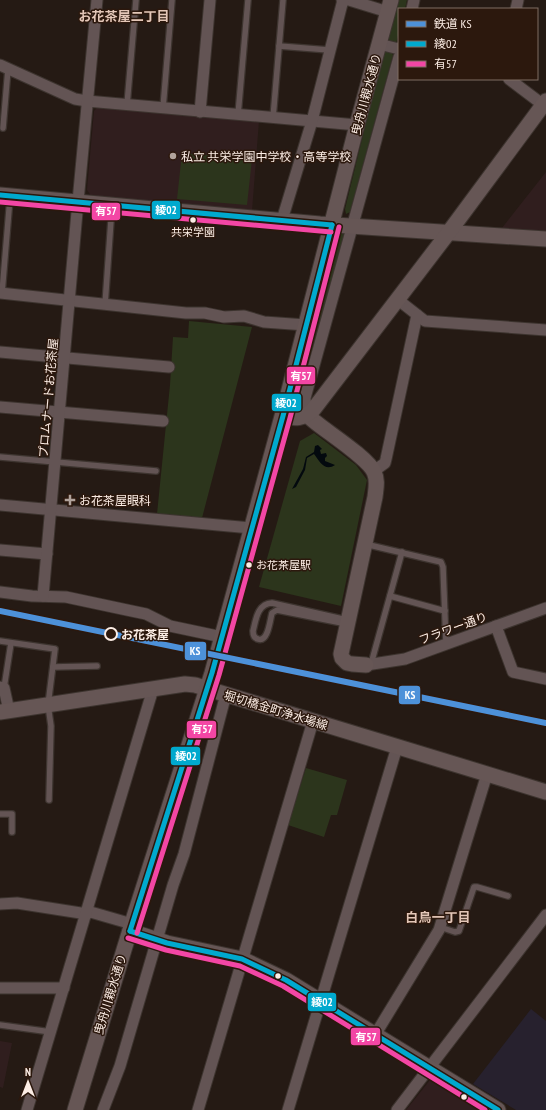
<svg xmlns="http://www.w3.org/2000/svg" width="546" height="1110" font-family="'PT Sans Narrow','Noto Sans JP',sans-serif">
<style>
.industrial{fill:#27212e}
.education{fill:#301e1e}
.green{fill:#2c351c}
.water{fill:#03090e}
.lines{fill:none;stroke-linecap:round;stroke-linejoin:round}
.lane-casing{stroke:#3d342f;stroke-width:8}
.street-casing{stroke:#3d342f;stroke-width:13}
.secondary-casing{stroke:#3d342f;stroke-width:17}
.lane{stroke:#635454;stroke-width:5.5}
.street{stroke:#635454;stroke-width:11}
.secondary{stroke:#665655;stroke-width:15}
.bus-1-casing{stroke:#2c180d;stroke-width:8}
.bus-2-casing{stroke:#2c180d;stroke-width:8}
.bus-1{stroke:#00a9ce;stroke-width:5}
.bus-2{stroke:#f346a5;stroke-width:5}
.rail-1-casing{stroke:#2c180d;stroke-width:9}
.rail-1{stroke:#4d91d9;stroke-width:6}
.poi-dot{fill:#b1a39c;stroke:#2c180d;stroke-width:1.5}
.bus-dot{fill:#fcede5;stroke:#2c180d;stroke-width:1.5}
.stop-dot{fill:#2c180d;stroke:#fcede5;stroke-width:2}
.labels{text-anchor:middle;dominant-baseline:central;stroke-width:3;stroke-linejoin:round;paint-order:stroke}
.bus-label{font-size:11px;fill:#fcede5;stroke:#2c180d}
.street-label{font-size:12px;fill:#fcede5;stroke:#2c180d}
.poi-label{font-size:12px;fill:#fcede5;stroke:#2c180d;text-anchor:start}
.stop-label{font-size:12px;font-weight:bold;fill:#fcede5;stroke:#2c180d;text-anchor:start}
.neighbourhood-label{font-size:13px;font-weight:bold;fill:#e4c7b8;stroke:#2c180d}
.line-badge{stroke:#2c180d;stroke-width:1.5}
.badge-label{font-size:11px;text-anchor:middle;font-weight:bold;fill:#fff}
</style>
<rect width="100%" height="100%" fill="#251a14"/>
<!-- industrial -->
<path class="industrial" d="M531 1009 546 1021V1110H516L473 1084Z"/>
<!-- education -->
<g class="education">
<path d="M98 107 259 121 252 211 92 197 87 190 94 111Z"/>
<path d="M546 172V231L502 228Z"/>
<path d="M0 1041 12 1043 3 1088 0 1087Z"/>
<path d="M431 1079 482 1110H406Z"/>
</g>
<!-- green -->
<g class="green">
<path d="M397 0H407L405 9H399V31L396 44 386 40Z"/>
<path d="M386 51 392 53 393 55 350 212 346 214 345 209 383 53Z"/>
<path d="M182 153 252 159 247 205 177 199Z"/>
<path d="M341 233 345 235 302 408H298L294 403 297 386 337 237Z"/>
<path d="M189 321 252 327 202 518 157 514 170 385 173 337 188 338Z"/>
<path d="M314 433 356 465 367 480 341 606 259 587 300 441Z"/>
<path d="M306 768 347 780 337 815H331L324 837 288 825Z"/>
</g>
<!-- water -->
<path class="water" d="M318 445 322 449 320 450 321 454 326 453 327 456 325 458V461L335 465C325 472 319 461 314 454L307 458 305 470 296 487 292 489 303 469 306 457 314 452 315 446Z"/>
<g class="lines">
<!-- lane casing -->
<g class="lane-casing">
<g id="lane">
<path d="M279 46 329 50"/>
<path d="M127 105 136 0"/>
<path d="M163 108 172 0"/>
<path d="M238 115 248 0"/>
<path d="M273 118 283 0"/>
<path d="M3 128 8 69"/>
<path d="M2 293 10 198"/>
<path d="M105 305 112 206"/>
<path d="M0 457 156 471"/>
<path d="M365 544 441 562 443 567 446 644"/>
<path d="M390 596 445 611"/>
<path d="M347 620 272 603C257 604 256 620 253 631 253 635 254 638 258 639 268 643 270 620 272 613L277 610 347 624"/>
<path d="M0 641 55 649 48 705 51 726 49 800"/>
<path d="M371 664 402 552"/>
<path d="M53 667 97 666"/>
<path d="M4 688 11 643"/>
<path d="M0 814H12V832"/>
<path d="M440 927 455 932 459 931 474 887H477L508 896"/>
<path d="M0 1025 51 1032"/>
</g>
</g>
<!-- street casing -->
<g class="street-casing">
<g id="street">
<path d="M342 0H349L388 12"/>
<path d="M412 9 414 0"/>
<path d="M516 9 518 0"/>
<path d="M379 44 399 49"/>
<path d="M0 65 75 99 87 101 357 125"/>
<path d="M509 79 546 107"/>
<path d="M200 112 210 0"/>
<path d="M282 220 312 121 343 0"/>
<path d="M0 293 186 313H205L224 317 244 316 264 322 306 325"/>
<path d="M397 299 425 321 546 330"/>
<path d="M0 352 169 367"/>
<path d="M0 407 163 421"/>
<path d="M307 415 305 398 399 57"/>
<path d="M374 471 385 463 386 459 417 315"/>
<path d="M0 505 251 528"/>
<path d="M0 550 47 554"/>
<path d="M0 592 32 596 66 597 127 610 146 614 170 626 222 637"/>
<path d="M43 596 77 212 97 0"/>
<path d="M496 626 513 672 546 679"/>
<path d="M366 665 405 659 546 608"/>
<path d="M0 687 4 688 9 711"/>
<path d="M0 904 17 903 87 914"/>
<path d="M87 911 132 924"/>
<path d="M0 988H64"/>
<path d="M375 1035 439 930 487 774"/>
<path d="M27 1110 153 689"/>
<path d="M103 1110 120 1066 173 885 184 854 226 694"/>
<path d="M198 1110 313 721"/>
<path d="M288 1110 397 747"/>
<path d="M397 1110 546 915"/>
</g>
</g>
<!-- secondary casing -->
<g class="secondary-casing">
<g id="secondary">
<path d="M0 195 320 224 546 239"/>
<path d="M307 415 314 421C327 432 368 458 374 472 378 480 376 488 375 497L341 654 342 658 347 663 352 664 366 665"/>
<path d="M283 416C295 419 303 419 313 410L449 232 546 101"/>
<path d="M0 712 185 684 195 685 546 792"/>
<path d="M130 931 167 943 242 959 286 980 498 1110"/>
<path d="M75 1110 134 917 212 673 287 398 357 125 391 0"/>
</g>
</g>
<!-- lane -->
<use href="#lane" class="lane"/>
<!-- street -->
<use href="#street" class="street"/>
<!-- secondary -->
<use href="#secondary" class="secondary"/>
<!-- bus-1 casing -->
<g class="bus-1-casing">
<g id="bus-1">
<path d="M0 195 332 225"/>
<path d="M130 931 212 673 283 416 332 225"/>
<path d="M130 931 167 943 242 959 286 980 498 1110"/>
</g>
</g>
<!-- bus-2 casing -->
<g class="bus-2-casing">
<g id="bus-2">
<path d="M0 202 331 232"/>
<path d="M137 933 219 675 290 418 339 227"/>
<path d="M128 938 166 950 240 966 283 986 485 1110"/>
</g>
</g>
<!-- bus-1 -->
<use href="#bus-1" class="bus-1"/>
<!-- bus-2 -->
<use href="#bus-2" class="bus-2"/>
<!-- rail-1 casing -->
<g class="rail-1-casing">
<path id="rail-1" d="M0 611 546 723"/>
</g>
<!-- rail-1 -->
<use href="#rail-1" class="rail-1"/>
</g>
<!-- markers -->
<g class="poi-dot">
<circle cx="173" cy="156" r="4"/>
<path d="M68 494h4v4h4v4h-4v4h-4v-4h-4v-4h4z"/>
</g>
<g class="bus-dot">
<circle cx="193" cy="220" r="3.5"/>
<circle cx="249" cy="565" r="3.5"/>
<circle cx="278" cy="976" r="3.5"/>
<circle cx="464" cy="1097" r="3.5"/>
</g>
<circle class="stop-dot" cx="111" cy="634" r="6"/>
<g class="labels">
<!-- bus labels -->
<g class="bus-label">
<text x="193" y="232">共栄学園</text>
<text x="256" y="565" text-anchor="start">お花茶屋駅</text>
</g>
<!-- street labels -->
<g class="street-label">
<text transform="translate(366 94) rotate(-75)">曳舟川親水通り</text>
<text transform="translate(48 398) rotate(-85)">プロムナードお花茶屋</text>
<text transform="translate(453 628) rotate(-20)">フラワー通り</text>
<text transform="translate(276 710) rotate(17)">堀切橋金町浄水場線</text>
<text transform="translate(110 994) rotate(-73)">曳舟川親水通り</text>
</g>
<!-- poi labels -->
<g class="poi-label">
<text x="181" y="156">私立 共栄学園中学校・高等学校</text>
<text x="79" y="500">お花茶屋眼科</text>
</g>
<!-- stop labels -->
<g class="stop-label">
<text x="121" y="634">お花茶屋</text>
</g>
<!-- neighbourhood labels -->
<g class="neighbourhood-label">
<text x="124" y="16">お花茶屋二丁目</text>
<text x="438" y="917">白鳥一丁目</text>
</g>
</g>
<g class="line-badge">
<rect x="151" y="200" width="30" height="20" rx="4" fill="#00a9ce"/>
<rect x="91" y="202" width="30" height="19" rx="4" fill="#f346a5"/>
<rect x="286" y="366" width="30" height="19" rx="4" fill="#f346a5"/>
<rect x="271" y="393" width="31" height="19" rx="4" fill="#00a9ce"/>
<rect x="184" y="641" width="23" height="20" rx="4" fill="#4d91d9"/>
<rect x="398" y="685" width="23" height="20" rx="4" fill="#4d91d9"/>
<rect x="186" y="720" width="31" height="19" rx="4" fill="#f346a5"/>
<rect x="170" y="746" width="31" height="20" rx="4" fill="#00a9ce"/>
<rect x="307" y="992" width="30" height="20" rx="4" fill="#00a9ce"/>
<rect x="350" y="1027" width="31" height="19" rx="4" fill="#f346a5"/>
</g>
<g class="badge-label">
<text x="166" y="214">綾02</text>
<text x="106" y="215">有57</text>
<text x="301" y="380">有57</text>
<text x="286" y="407">綾02</text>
<text x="195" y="655">KS</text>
<text x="410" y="699">KS</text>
<text x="202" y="733">有57</text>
<text x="186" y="760">綾02</text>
<text x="322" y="1006">綾02</text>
<text x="366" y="1041">有57</text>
</g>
<!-- legend -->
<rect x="398" y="8" width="140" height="72" fill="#2c180d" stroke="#7f6d63"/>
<rect x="406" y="21" width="20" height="6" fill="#4d91d9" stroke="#7f6d63"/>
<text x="434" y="28" font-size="12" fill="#fcede5">鉄道 KS</text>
<rect x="406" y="41" width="20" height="6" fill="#00a9ce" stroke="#7f6d63"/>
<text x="434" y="48" font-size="12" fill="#fcede5">綾02</text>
<rect x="406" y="61" width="20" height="6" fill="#f346a5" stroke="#7f6d63"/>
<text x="434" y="68" font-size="12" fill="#fcede5">有57</text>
<!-- north arrow -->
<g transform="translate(28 1082)" stroke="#2c180d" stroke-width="3" paint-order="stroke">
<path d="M0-3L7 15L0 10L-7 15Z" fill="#fcede5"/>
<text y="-6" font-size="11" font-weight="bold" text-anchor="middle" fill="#fcede5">N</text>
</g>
</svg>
